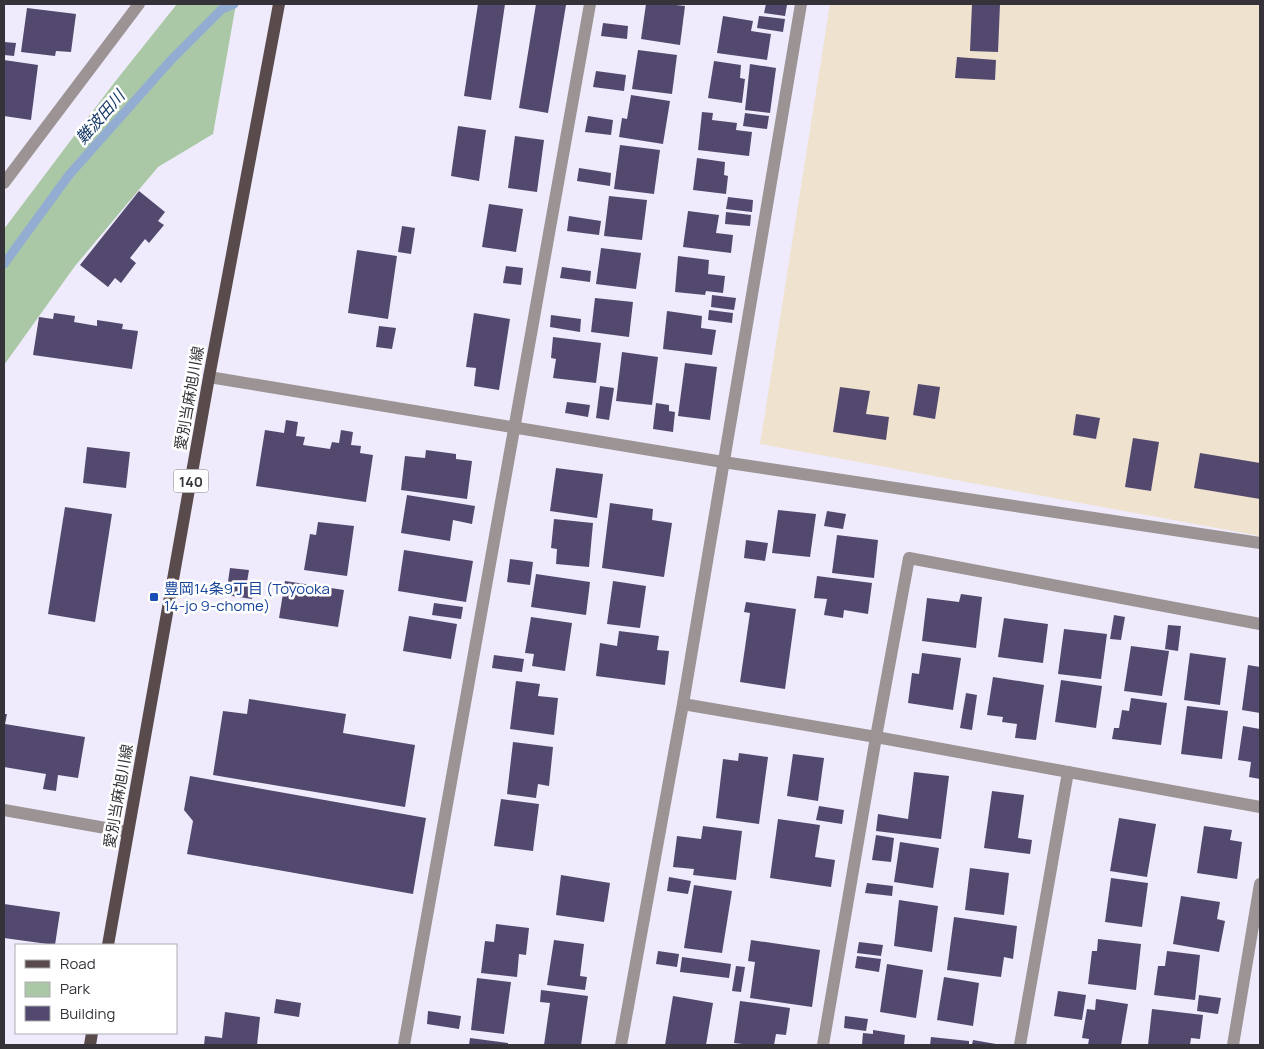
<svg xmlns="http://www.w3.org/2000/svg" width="1264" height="1049" font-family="Manrope,'Noto Sans JP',sans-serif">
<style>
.industrial{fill:#efe2ce}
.green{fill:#aac8a6}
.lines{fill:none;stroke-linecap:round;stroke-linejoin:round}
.stream{stroke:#93add2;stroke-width:9}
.building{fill:#53496e}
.minor{stroke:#9c9494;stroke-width:12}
.major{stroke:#594b4c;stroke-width:12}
.transit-dot{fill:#1a4fb4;stroke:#fff;stroke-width:2}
.labels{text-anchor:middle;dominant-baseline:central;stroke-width:5;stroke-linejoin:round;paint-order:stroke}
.shield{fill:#fff;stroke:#727074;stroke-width:1}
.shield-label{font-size:14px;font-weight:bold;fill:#353339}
.street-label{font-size:15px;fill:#353339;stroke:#fff}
.transit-label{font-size:15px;fill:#164399;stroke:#fff;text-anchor:start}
.water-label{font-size:16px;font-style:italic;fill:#163968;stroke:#fff}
</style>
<rect width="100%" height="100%" fill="#efebfc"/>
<!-- industrial -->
<path class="industrial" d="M830 4H1260V536L760 444Z"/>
<!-- green -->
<path class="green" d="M177 4H236L213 134 158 167 75 266 4 365V229L114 83Z"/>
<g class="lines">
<!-- stream -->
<path class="stream" d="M4 264 69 175 171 60 222 9 234 4"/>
</g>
<!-- building -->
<g class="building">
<path d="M478 4H505L491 100 464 96Z"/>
<path d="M536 4 566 5 548 113 519 108Z"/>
<path d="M646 4H667L685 6 680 45 641 39Z"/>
<path d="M766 4 787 5 785 16 764 13Z"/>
<path d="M972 4H1000L998 52 970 51Z"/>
<path d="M27 8 76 14 71 52 56 51 55 56 21 52Z"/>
<path d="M723 16 753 21 751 31 771 34 767 60 717 53Z"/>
<path d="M759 16 785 19 783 32 757 28Z"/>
<path d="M603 23 628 26 627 39 601 36Z"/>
<path d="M4 42 16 43 14 56 4 55Z"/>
<path d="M638 50 677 55 672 94 632 89Z"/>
<path d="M957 57 996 60 995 80 955 78Z"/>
<path d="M4 60 38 65 31 120 4 116Z"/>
<path d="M714 61 741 65 740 78 745 79 742 103 708 98Z"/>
<path d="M750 64 776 68 770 113 745 110Z"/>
<path d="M596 71 626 75 624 91 593 87Z"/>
<path d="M631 95 670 101 663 144 619 137 622 118 627 119Z"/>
<path d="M702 112 713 113 712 120 737 123 736 130 752 132 749 156 698 150Z"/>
<path d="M745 113 769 116 767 129 743 126Z"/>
<path d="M588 116 613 120 611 135 585 132Z"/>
<path d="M458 126 486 130 479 181 451 176Z"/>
<path d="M515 136 544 140 537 192 508 188Z"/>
<path d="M620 145 660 150 654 194 614 189Z"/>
<path d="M697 158 725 162 724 175 728 176 726 194 693 190Z"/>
<path d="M579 168 611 173 610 186 577 181Z"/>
<path d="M139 191 165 212 158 221 164 225 149 243 145 239 130 258 136 263 121 283 115 278 108 287 80 265Z"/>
<path d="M609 196 647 200 642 240 604 236Z"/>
<path d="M728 197 753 200 752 212 726 209Z"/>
<path d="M489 204 523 209 516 252 482 247Z"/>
<path d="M688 211 719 215 716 233 733 235 731 253 683 247Z"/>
<path d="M726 212 751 215 750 226 725 224Z"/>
<path d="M569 216 601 221 599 235 567 231Z"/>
<path d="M402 226 415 228 411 254 398 252Z"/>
<path d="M601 248 641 253 636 289 596 284Z"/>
<path d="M357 250 397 256 388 319 348 313Z"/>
<path d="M678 256 709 260 708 274 725 276 723 293 706 291 705 295 675 292Z"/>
<path d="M506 266 523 268 521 285 503 283Z"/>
<path d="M562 267 591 271 590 282 560 278Z"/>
<path d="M712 295 736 298 734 310 711 307Z"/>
<path d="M595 298 633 302 629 337 591 332Z"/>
<path d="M709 310 733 313 732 323 708 320Z"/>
<path d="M667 311 702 316 701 328 716 330 712 355 663 349Z"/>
<path d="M54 313 75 316 74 322 97 326V320L123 324 122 329 138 331 132 369 33 355 39 317 53 319Z"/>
<path d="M474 313 510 319 499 390 474 386 476 368 466 367Z"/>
<path d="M551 315 581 319 580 332 550 327Z"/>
<path d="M379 326 396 328 392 349 376 347Z"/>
<path d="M553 337 601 343 596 383 553 378 556 359 551 358Z"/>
<path d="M622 352 658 357 652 405 616 401Z"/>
<path d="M685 363 717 367 710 420 678 416Z"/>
<path d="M918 384 940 387 935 419 913 415Z"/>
<path d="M600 386 614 388 609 420 596 418Z"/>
<path d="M840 387 870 391 866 414 889 417 886 440 833 432Z"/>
<path d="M567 402 590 405 588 417 565 413Z"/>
<path d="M656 403 669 405V411L675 412 673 432 653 429Z"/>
<path d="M1076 414 1100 418 1096 439 1073 435Z"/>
<path d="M286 420 298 422 296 436 305 437 303 445 330 449 332 442 339 443 341 430 353 432 351 445 361 446 360 453 373 455 366 502 256 486 265 430 284 433Z"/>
<path d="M1133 438 1159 442 1151 491 1125 487Z"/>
<path d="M87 447 130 452 126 488 83 483Z"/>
<path d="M426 450 456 454V459L472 461 467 499 401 490 405 456 425 458Z"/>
<path d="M1200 453 1260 463V499L1194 488Z"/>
<path d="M556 468 603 474 597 518 550 511Z"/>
<path d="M407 495 475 506 472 524 453 520 450 541 401 533Z"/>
<path d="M610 503 653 509 652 520 672 523 664 577 602 568Z"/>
<path d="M65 507 112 514 95 622 48 614Z"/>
<path d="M778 510 816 514 810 557 772 553Z"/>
<path d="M827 511 846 514 843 529 824 526Z"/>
<path d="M554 519 593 523 589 567 556 564 557 549 551 548Z"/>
<path d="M318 522 354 526 347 576 304 570 310 534 316 535Z"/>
<path d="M837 535 878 540 874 578 832 573Z"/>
<path d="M746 540 768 543 765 561 744 558Z"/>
<path d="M404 550 473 561 466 602 398 591Z"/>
<path d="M510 559 533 562 530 585 507 582Z"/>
<path d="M230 568 249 570 247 582 254 583 252 599 226 595Z"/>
<path d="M536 574 590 582 586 615 531 607Z"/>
<path d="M817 576 872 583 868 614 844 610 843 618 824 615 827 599 814 598Z"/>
<path d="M285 581 344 590 338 627 279 618Z"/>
<path d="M613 581 646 586 640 628 607 624Z"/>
<path d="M961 594 982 597 976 648 922 641 927 598 959 602Z"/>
<path d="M746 602 796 609 785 689 740 682 750 613 744 612Z"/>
<path d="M434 603 463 607 461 619 432 615Z"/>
<path d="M1114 615 1125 617 1121 640 1110 639Z"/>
<path d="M409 616 457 624 451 659 403 651Z"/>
<path d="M531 617 572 623 565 671 532 666 534 654 525 653Z"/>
<path d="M1004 618 1048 624 1043 663 998 657Z"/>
<path d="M1168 625 1181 626 1178 651 1165 649Z"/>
<path d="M1064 629 1107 634 1101 679 1058 674Z"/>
<path d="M619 631 659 636 657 650 669 651 665 685 596 676 600 643 617 646Z"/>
<path d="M1131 646 1169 651 1162 696 1124 691Z"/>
<path d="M922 653 961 658 953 710 908 703 912 673 919 674Z"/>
<path d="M1190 653 1226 658 1220 705 1184 700Z"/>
<path d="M494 655 524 659 522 672 492 668Z"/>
<path d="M1248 665 1260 667V713L1242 710Z"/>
<path d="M993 677 1044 685 1036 740 1015 738 1017 724 1002 722 1003 717 987 715Z"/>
<path d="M1061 680 1102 686 1096 728 1055 722Z"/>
<path d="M516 681 540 684 538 696 558 698 554 735 510 729Z"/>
<path d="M966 693 977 695 972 730 960 728Z"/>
<path d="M1131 698 1167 703 1161 745 1112 739 1114 728H1119L1122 710 1129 711Z"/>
<path d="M249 699 346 714 343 733 415 745 405 807 213 775 223 711 247 714Z"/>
<path d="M1187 706 1228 711 1222 759 1181 754Z"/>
<path d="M4 714H7L5 724 85 737 78 778 58 775 56 791 43 789 46 774 4 767Z"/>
<path d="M1243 726 1260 729V779L1249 777 1251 762 1238 760Z"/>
<path d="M513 742 553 747 549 786 538 784 536 798 507 794Z"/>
<path d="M739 753 768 757 759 824 716 818 723 759 738 761Z"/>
<path d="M793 754 824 758 818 801 787 796Z"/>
<path d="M914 772 949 776 941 839 876 831 878 814 908 819Z"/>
<path d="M190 776 426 818 413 894 187 854 193 821 184 810Z"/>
<path d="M992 791 1024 795 1018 838 1032 840 1030 854 984 848Z"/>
<path d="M501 799 539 804 533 851 494 846Z"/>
<path d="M819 806 844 810 842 824 816 820Z"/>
<path d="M1119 818 1156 824 1147 877 1110 871Z"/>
<path d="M778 819 820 825 815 857 835 860 831 887 770 878Z"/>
<path d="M703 826 742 831 736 880 693 875 694 869 673 867 677 836 701 839Z"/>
<path d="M1204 826 1232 830 1230 840 1242 842 1237 879 1197 873Z"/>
<path d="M876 835 894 838 891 862 872 860Z"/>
<path d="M900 842 939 848 933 888 894 882Z"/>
<path d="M970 868 1009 873 1004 915 965 910Z"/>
<path d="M561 875 610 883 604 922 556 915Z"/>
<path d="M669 877 691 881 688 894 667 891Z"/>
<path d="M1111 878 1148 883 1142 927 1105 922Z"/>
<path d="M867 883 893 886 892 896 865 893Z"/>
<path d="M694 885 732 891 722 953 684 948Z"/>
<path d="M1181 896 1220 902 1217 919 1225 921 1219 952 1173 944Z"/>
<path d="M899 900 938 906 932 952 894 946Z"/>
<path d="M4 904 60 912 55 945 4 938Z"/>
<path d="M954 917 1017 926 1013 959 1004 957 1001 977 947 970Z"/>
<path d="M496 924 529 928 526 955 519 954 517 977 481 973 485 941 494 942Z"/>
<path d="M1098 939 1141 944 1136 990 1088 984 1092 951H1097Z"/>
<path d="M554 940 584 944 580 976 587 977 585 990 547 985Z"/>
<path d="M751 940 820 950 812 1007 750 998 755 962 748 961Z"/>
<path d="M859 942 883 945 881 956 857 953Z"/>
<path d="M658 951 679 954 677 967 656 964Z"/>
<path d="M1167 951 1200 955 1195 1000 1154 995 1158 966H1165Z"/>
<path d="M857 956 881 959 879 972 855 968Z"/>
<path d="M682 957 731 964 729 978 680 972Z"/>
<path d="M887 964 923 970 916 1018 880 1012Z"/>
<path d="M736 966 745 967 741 992 732 991Z"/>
<path d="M944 977 979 983 973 1026 937 1020Z"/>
<path d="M477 978 511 982 504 1034 471 1030Z"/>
<path d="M541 990 588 996 581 1045H544L550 1003 540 1002Z"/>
<path d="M1058 991 1086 995 1082 1020 1054 1016Z"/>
<path d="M1199 995 1221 998 1218 1014 1197 1011Z"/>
<path d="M673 996 713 1003 706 1045H665Z"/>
<path d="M276 999 301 1003 299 1017 274 1013Z"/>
<path d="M1096 999 1128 1004 1121 1045H1088L1089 1039 1082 1038 1087 1009 1095 1010Z"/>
<path d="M740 1001 790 1008 786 1035 776 1034 774 1045H751L734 1043Z"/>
<path d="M1152 1009 1203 1015 1200 1039 1191 1038 1190 1045H1148Z"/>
<path d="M428 1011 461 1016 459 1029 427 1024Z"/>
<path d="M225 1012 260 1017 257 1045H204L205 1036 222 1038Z"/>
<path d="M845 1016 868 1019 866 1031 844 1028Z"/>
<path d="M873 1030 905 1035 904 1045H862L863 1033 873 1034Z"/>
<path d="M931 1037 969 1041V1045H930Z"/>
<path d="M470 1038 508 1043V1045H469Z"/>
<path d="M973 1040 996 1044V1045H972Z"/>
</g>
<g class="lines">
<!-- minor -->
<g class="minor">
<path d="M4 183 139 4"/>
<path d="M209 377 723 462 1260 543"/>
<path d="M683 704 876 737 1260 807"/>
<path d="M4 810 128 832"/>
<path d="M404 1045 590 4"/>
<path d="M621 1045 683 704 801 4"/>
<path d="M823 1045 876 737 909 558 1260 624"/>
<path d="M1020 1045 1068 772"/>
<path d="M1233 1045 1260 884"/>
</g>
<!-- major -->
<g class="major">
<path d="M108 945 209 377 279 4"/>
<path d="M90 1045 92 1033"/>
</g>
</g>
<!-- markers -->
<rect class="transit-dot" x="149" y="592" width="10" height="10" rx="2.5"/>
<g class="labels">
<!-- shield labels -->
<rect class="shield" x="173.5" y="469.5" width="35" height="23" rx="4"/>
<g class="shield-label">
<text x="191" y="481">140</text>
</g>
<!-- street labels -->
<g class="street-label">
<text transform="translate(189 398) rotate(-80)">愛別当麻旭川線</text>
<text transform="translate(118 796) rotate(-80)">愛別当麻旭川線</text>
</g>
<!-- transit labels -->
<g class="transit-label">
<text x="164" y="588">豊岡14条9丁目 (Toyooka<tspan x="164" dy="17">14-jo 9-chome)</tspan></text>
</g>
<!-- water labels -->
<g class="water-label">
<text transform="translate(100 117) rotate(-49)">難波田川</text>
</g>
</g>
<!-- border -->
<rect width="1264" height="1049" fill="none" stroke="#353339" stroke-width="10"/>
<!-- legend -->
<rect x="15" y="944" width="162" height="90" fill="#ffffff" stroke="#aeadb0"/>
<rect x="25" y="960" width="25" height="8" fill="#594b4c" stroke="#aeadb0"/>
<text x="60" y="969" font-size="15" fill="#353339">Road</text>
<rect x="25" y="982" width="25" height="15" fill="#aac8a6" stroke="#aeadb0"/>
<text x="60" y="994" font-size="15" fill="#353339">Park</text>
<rect x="25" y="1006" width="25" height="15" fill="#53496e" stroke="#aeadb0"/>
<text x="60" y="1019" font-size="15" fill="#353339">Building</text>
</svg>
